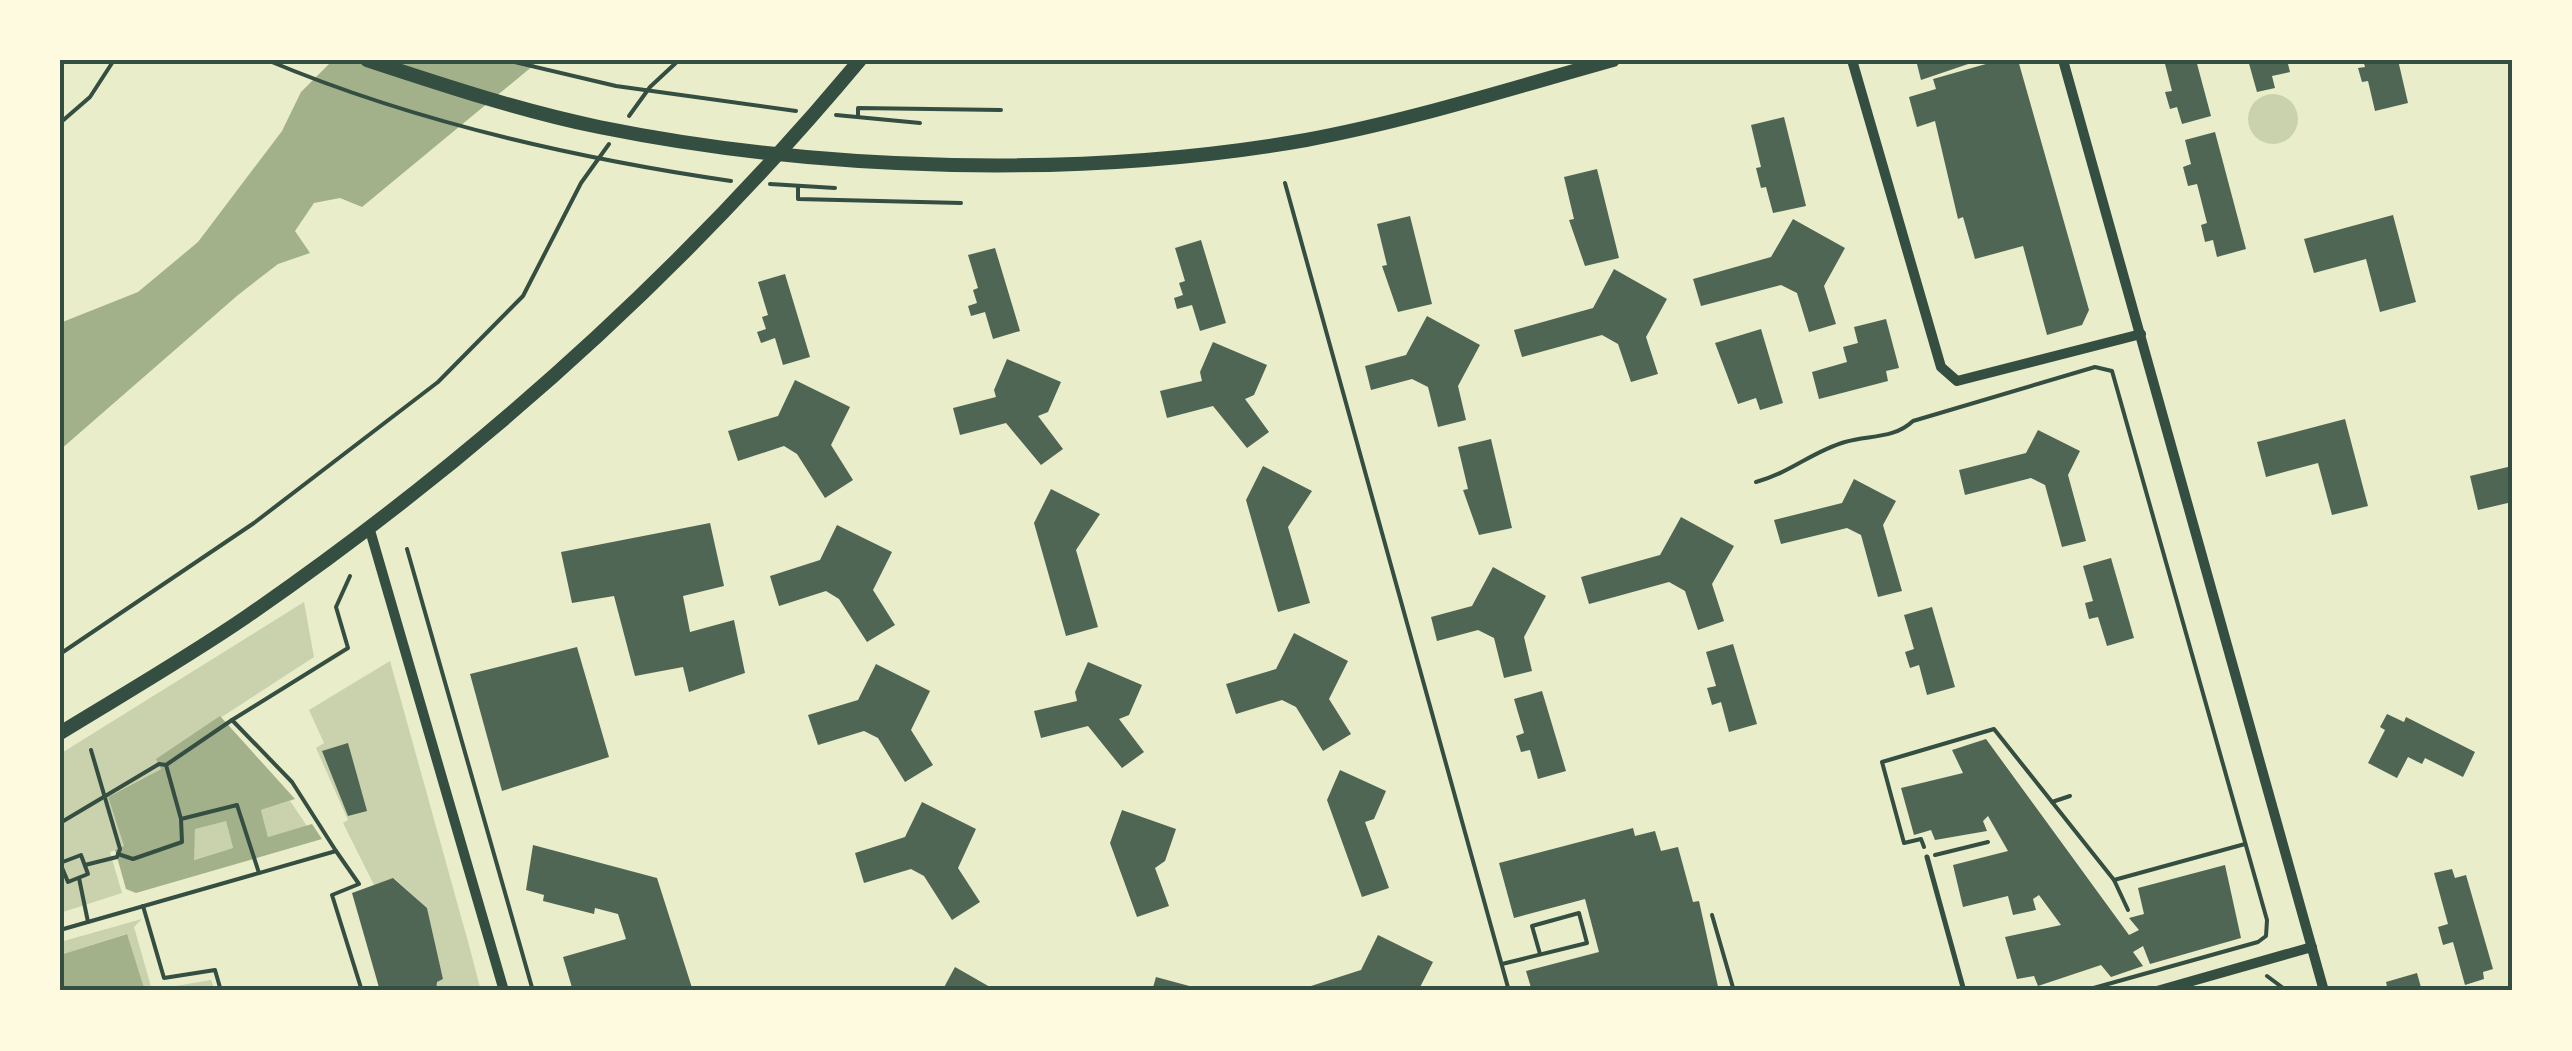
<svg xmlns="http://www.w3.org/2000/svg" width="2572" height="1051" font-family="Poppins,sans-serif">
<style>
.green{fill:#cad2ad}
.water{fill:#a3b18a;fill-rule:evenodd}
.building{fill:#4f6655}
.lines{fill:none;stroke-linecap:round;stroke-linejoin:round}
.path{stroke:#344e41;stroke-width:4}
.service{stroke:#344e41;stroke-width:5}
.minor{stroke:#344e41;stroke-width:10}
.tertiary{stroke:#344e41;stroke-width:14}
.neatline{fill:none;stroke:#344e41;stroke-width:4}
</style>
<rect width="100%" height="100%" fill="#e9edc9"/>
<!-- green -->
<g class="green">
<circle cx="2273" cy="119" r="25"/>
<path d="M304 602 314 657 157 759 161 769 108 797 125 847 110 852 122 893 60 913V754Z"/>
<path d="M390 661 470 949 481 991H436L437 982 443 979 427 908 394 878 374 885 343 823 348 820 316 748 324 743 309 710Z"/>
<path d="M290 801 307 826 268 837 261 810Z"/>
<path d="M226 820 233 848 193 860 195 828Z"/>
<path d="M142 919 134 927 152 990 211 980 215 991H145L126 934 60 955V942Z"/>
</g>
<!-- water -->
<g class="water">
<path d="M333 60H540L362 207 340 198 314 203 295 231 310 253 278 264 238 295 60 450V323L138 292 198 242 282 131 301 92Z"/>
<path d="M220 716 295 799 261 810 268 837 312 824 322 839 136 893 126 889 115 850 124 846 108 797 161 769 156 759ZM226 821 233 848 194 860 195 829Z"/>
<path d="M127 934 145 991H60V955Z"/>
</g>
<!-- building -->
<g class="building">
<path d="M1916 60H1977V61L1921 80Z"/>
<path d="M2000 60H2018L2089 310 2082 325 2047 335 2023 246 1975 259 1963 217 1958 219 1935 121 1917 127 1909 97 1936 89 1933 79Z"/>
<path d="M2164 60H2196L2211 116 2182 124 2177 107 2170 109 2165 92 2172 91Z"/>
<path d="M2248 60H2287L2290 72 2272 76 2275 88 2257 92Z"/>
<path d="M2363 60H2398L2408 103 2375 111 2368 81 2362 82 2358 68 2365 67Z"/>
<path d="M1784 117 1806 206 1773 213 1766 187 1761 188 1756 168 1761 167 1751 125Z"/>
<path d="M2215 132 2246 249 2217 257 2213 240 2205 242 2201 225 2207 223 2197 184 2188 186 2183 167 2191 164 2185 140Z"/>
<path d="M1597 169 1619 258 1585 266 1569 220 1574 219 1564 177Z"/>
<path d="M2393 215 2416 302 2380 312 2366 259 2314 273 2304 239Z"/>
<path d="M1410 216 1432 304 1398 312 1382 266 1387 265 1377 224Z"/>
<path d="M1793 219 1845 248 1824 286 1836 324 1809 332 1797 293 1781 285 1701 306 1693 279 1771 257Z"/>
<path d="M1201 240 1226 323 1200 331 1192 305 1177 309 1174 298 1183 295 1179 283 1185 281 1175 248Z"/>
<path d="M995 248 1020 331 993 339 985 312 971 316 968 306 977 303 973 290 978 288 968 255Z"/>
<path d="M1614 269 1667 299 1646 337 1658 374 1631 382 1618 344 1602 335 1522 357 1514 330 1593 308Z"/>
<path d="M785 274 810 357 783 365 775 338 761 343 757 332 766 329 762 317 768 315 758 282Z"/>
<path d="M1427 316 1480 345 1458 386 1466 420 1438 427 1428 387 1412 379 1371 390 1365 366 1406 355Z"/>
<path d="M1886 319 1899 368 1886 371 1888 381 1819 399 1812 372 1847 362 1843 347 1858 343 1854 327Z"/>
<path d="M1761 329 1783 403 1760 410 1756 398 1738 404 1715 343Z"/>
<path d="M1213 342 1267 365 1254 395 1245 399 1269 432 1247 448 1213 406 1167 418 1160 391 1202 381 1200 372Z"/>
<path d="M1007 359 1061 382 1048 412 1038 416 1063 449 1041 465 1006 423 960 435 953 408 996 397 994 390Z"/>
<path d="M795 380 850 407 831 445 853 480 825 498 797 454 784 446 738 461 728 431 778 416Z"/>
<path d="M2345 419 2368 506 2332 515 2318 463 2266 477 2257 442Z"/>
<path d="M2038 430 2080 451 2068 475 2086 541 2062 547 2045 485 2031 478 1965 495 1959 470 2026 453Z"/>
<path d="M1491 439 1512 528 1479 535 1463 490 1468 489 1458 447Z"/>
<path d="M1263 466 1312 491 1288 527 1310 603 1278 612 1246 500Z"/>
<path d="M2512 466V502L2478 510 2470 476Z"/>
<path d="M1854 479 1896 501 1883 525 1902 591 1878 597 1861 535 1847 528 1781 544 1774 520 1842 503Z"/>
<path d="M1051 489 1100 514 1076 550 1098 627 1066 636 1034 523Z"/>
<path d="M1681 517 1734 546 1712 584 1724 621 1698 630 1685 591 1669 582 1589 604 1581 577 1660 555Z"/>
<path d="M710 523 724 586 683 596 690 632 734 620 745 673 689 692 683 667 635 676 614 596 572 603 561 552Z"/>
<path d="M837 525 892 552 873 590 895 625 867 642 839 599 826 591 779 606 770 576 820 560Z"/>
<path d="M2111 558 2134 638 2107 646 2098 617 2089 619 2085 603 2093 601 2083 566Z"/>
<path d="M1493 567 1546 596 1524 637 1532 671 1504 678 1494 638 1478 630 1437 641 1431 617 1472 606Z"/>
<path d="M1932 607 1955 687 1927 695 1919 665 1910 668 1905 652 1914 649 1904 615Z"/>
<path d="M1294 633 1348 661 1329 699 1351 734 1323 751 1296 707 1282 700 1236 714 1226 684 1276 669Z"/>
<path d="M1733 644 1757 724 1729 732 1721 702 1712 705 1707 688 1716 686 1706 652Z"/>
<path d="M577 647 609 757 502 791 470 674Z"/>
<path d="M1088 662 1142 685 1129 715 1119 719 1144 752 1122 768 1088 726 1041 738 1034 711 1077 701 1075 692Z"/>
<path d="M876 664 930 691 911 730 933 765 905 782 878 738 864 731 818 745 808 715 858 700Z"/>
<path d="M1542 691 1566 771 1538 779 1530 750 1521 752 1516 736 1524 733 1514 699Z"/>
<path d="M2387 714 2404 722 2406 717 2475 752 2463 777 2425 758 2422 764 2408 757 2397 778 2368 763 2385 730 2380 727Z"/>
<path d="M1986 739 2129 935 2139 930 2129 918 2144 914 2138 888 2225 865 2241 938 2150 964 2143 946 2133 952 2143 966 2111 977 2101 965 2038 986 2034 976 2017 979 2005 937 2061 925 2039 895 2033 899 2036 910 2013 915 2008 896 1963 907 1953 865 2008 851 1988 816 1983 821 1987 831 1935 840 1931 830 1914 835 1901 788 1963 773 1952 750Z"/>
<path d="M348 743 367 811 348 816 322 751Z"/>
<path d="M1340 770 1386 791 1374 819 1365 822 1389 888 1362 897 1327 800Z"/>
<path d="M922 802 976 829 958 868 980 902 952 920 924 876 911 869 864 883 855 853 905 837Z"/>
<path d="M1122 810 1176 829 1165 861 1155 868 1169 906 1137 917 1110 843Z"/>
<path d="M1633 828 1635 836 1655 831 1661 851 1678 847 1693 902 1699 901 1719 991H1532L1526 971 1599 952 1585 899 1514 918 1499 863Z"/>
<path d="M533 845 657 878 693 991H573L563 957 626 939 618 914 595 908 594 914 543 901 544 895 526 890Z"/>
<path d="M2452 869 2455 878 2466 875 2493 969 2483 972 2484 979 2465 985 2453 942 2443 945 2438 927 2448 924 2434 873Z"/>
<path d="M393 878 427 908 443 979 437 982 436 991H380L352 893Z"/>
<path d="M1378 935 1433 962 1418 991H1313L1311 986 1361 970Z"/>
<path d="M955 967 997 991H942Z"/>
<path d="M2417 973 2422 991H2388L2386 982Z"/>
<path d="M1156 977 1204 990V991H1152Z"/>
</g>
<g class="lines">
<!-- path -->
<g class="path">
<path d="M267 60C414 122 574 158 731 181"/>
<path d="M506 60 616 86 796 111"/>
<path d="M60 64 68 60"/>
<path d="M836 115 920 123"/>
<path d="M858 115V108L1001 110"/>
<path d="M629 116 650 87 679 60"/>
<path d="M60 123 90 97 114 60"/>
<path d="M1285 183 1509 991"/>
<path d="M770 184 835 188"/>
<path d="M798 186V199L961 203"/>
<path d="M1756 482C1790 473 1813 451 1845 442 1869 435 1894 439 1913 421L2095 367 2112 371 2267 920 2266 936 2258 942 2083 991"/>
<path d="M407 549 533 991"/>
<path d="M60 654 254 523 438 382 523 296 581 183 609 144"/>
<path d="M232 720 348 648 336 607 350 576"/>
<path d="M166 765 232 720 292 782 336 851"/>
<path d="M2052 802 2070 796"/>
<path d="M60 823 159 764 166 765 181 819"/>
<path d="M1924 847 1921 839 1904 843 1882 762 1994 729 2114 880 2245 844"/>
<path d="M118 854 133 859 182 842 181 819 237 805 259 873"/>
<path d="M81 855 88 874 68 882 60 863Z"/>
<path d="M1935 855 1988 842"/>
<path d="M85 865 117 857 120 849 91 750"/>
<path d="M79 878 88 922"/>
<path d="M2114 880 2128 910"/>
<path d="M143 906 164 978 215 970 221 991"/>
<path d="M1712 915 1734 991"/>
<path d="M60 930 336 851 359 884 332 895 362 991"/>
<path d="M1502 964 1587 943 1579 913 1532 926 1540 954"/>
<path d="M2267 976 2287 991"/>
</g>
<!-- service -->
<path class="service" d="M1927 857 1964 991"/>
<!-- minor -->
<g class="minor">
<path d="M1852 60 1941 367 1957 381 2141 334"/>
<path d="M2063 60 2324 991"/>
<path d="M369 527 504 991"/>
<path d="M2157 991 2312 947"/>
</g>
<!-- tertiary -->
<g class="tertiary">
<path d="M367 60C443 85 521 111 599 127 821 172 1083 179 1306 140 1409 121 1512 88 1613 60"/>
<path d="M60 733C122 695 186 658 246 617 475 459 682 273 860 60"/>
</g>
</g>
<!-- border -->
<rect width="2572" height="1051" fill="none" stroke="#fefae0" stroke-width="125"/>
<rect x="62" y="62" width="2448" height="926" class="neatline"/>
</svg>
